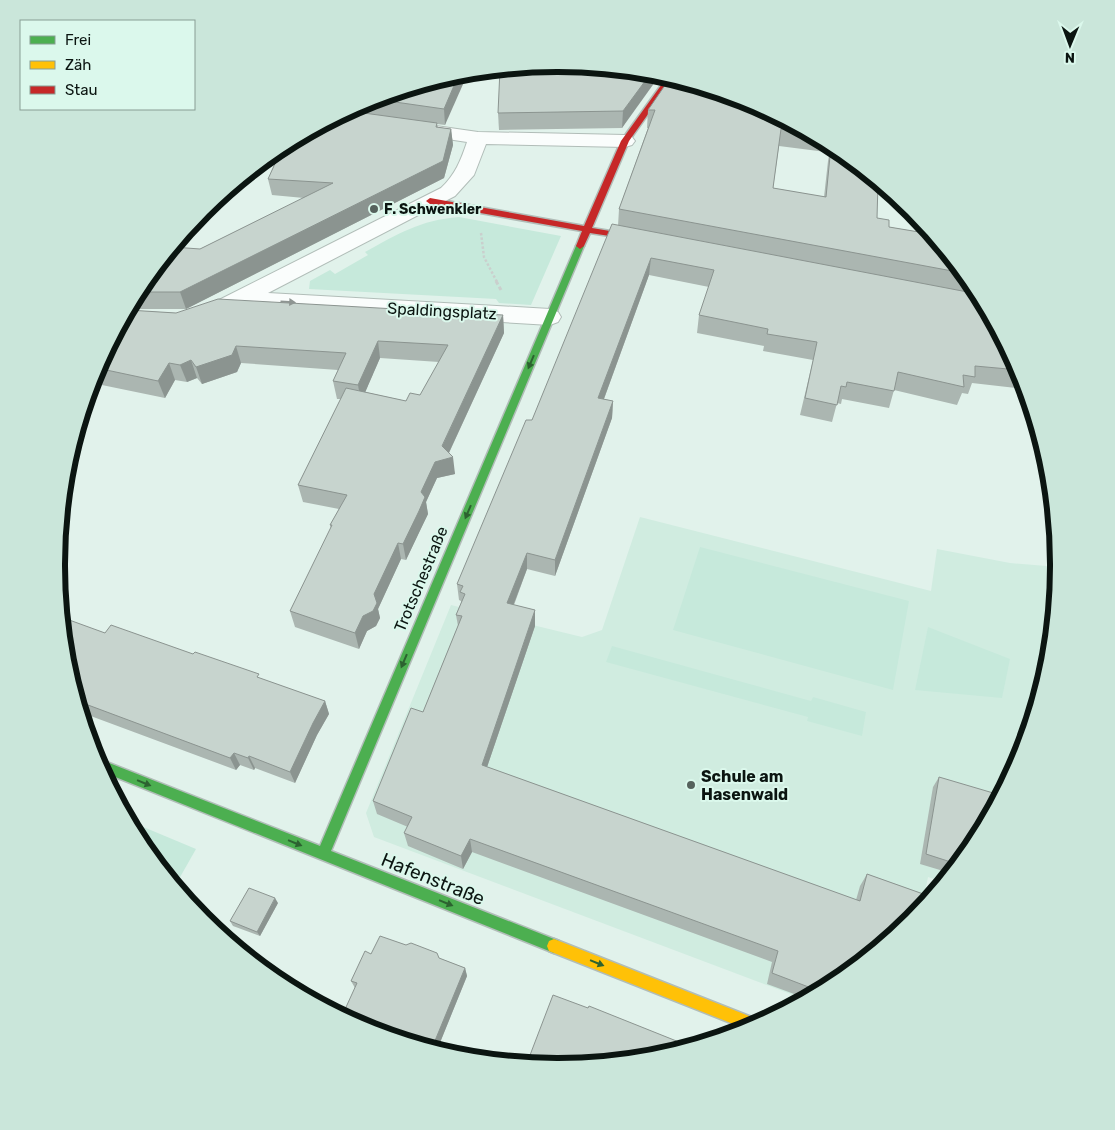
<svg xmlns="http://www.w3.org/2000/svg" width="1115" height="1130" font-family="Rubik,sans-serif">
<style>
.built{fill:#d0ece0}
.green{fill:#c6e9db}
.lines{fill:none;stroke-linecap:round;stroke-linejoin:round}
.street-casing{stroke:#b1bdb8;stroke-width:2}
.fast-casing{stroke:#b1bdb8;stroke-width:3}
.slow-casing{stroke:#b1bdb8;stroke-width:3}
.jam-casing{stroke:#b1bdb8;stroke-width:3}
.path-far1{stroke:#cacfcd;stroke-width:2.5;stroke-dasharray:2.5 2;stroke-linecap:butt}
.path{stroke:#cacfcd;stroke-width:3;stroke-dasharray:4 2.5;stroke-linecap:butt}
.street{fill:#fafdfc;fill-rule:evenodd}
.fast{fill:#4caf50;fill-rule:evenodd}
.slow{fill:#ffc107;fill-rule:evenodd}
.jam{fill:#c62828;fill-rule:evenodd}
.wall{fill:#abb6b1;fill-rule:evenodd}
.shaded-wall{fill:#8b9490}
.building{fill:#c7d4ce;stroke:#8b9490}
.oneway{fill:#8e9592}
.oneway2{fill:#2c6230}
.poi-dot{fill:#56625d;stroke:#dbf8ec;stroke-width:2}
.labels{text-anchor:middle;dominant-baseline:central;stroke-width:4;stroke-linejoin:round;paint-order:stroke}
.far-poi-label{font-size:14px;font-weight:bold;fill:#0b1511;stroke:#dbf8ec;text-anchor:start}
.street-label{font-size:16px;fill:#0b1511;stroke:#dbf8ec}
.poi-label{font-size:16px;font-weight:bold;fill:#0b1511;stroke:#dbf8ec;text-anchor:start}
.near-street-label{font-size:19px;fill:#0b1511;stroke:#dbf8ec}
.rim{fill:none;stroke:#0b1511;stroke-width:6}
</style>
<rect width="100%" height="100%" fill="#e1f2eb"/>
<!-- built -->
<path class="built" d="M640 517 931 591 937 549 1010 563 1059 567 1049 663 1020 757 974 844 943 882 928 877 922 907 836 982 804 999 374 837 366 813 451 605 582 637 602 630Z"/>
<!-- green -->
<g class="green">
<path d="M459 217 561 236 531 305 499 303 496 299 309 289 310 281 330 270 335 274 368 255 365 252C398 234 420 220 459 217Z"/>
<path d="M700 547 909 601 893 690 673 630Z"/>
<path d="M928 627 1010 659 1002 698 915 690Z"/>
<path d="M612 646 811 701 813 697 866 712 862 736 807 721 808 717 606 662Z"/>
<path d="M129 821 196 849 175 886 141 843Z"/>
</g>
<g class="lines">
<!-- street casing -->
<g class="street-casing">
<path id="street" d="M415 123 478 132 625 135 632 137 635 141 632 145 625 147 486 144 474 175 455 196 268 293 550 309 558 312 561 317 558 322 550 325 242 306 202 322 194 319 191 314 194 309 215 302 441 188C455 175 461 160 467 142L408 133 405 129 408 125Z"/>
</g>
<!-- fast casing -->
<g class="fast-casing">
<path id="fast" d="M580 243 584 246 331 851 559 941 561 946 559 951 554 953 103 772 96 760 104 761 320 846 576 246Z"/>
</g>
<!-- slow casing -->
<g class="slow-casing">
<path id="slow" d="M554 939 754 1018 760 1022 746 1029 554 953 549 951 547 946 549 941Z"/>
</g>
<!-- jam casing -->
<g class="jam-casing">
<path id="jam" d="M667 77 673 79 629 141 592 228 646 237 649 238V242L590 233 584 246 580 249 576 246 582 231 430 204 426 201 430 198 584 226 621 141Z"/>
</g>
<!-- path-far1 -->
<path class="path-far1" d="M481 233 484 257 497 282"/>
<!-- path -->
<path class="path" d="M496 281 501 290"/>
<!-- street -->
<use href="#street" class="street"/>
<!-- fast -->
<use href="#fast" class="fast"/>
<!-- slow -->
<use href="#slow" class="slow"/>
<!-- jam -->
<use href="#jam" class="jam"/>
</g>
<!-- wall -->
<g class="wall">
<path d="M460 73 445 125 437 124 438 127 451 129 453 145 444 178 186 309H139L137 304H132L141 286 200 249 304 198 272 195 268 179 283 146 366 102Z"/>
<path d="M656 73 622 128 499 130 498 113Z"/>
<path d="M750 102 828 144 826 152 779 146 773 188 824 197 828 161 831 145 863 181 877 218 889 227 931 234 974 287 1022 376 1016 388 972 383 968 394 962 393 957 405 894 390 889 408 842 399 841 404 837 403 832 422 800 415 813 360 763 351 764 346 697 333 699 315 709 287 649 275 604 399 613 401 612 418 555 576 527 569 514 605 535 610V626L487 767 856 900 860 886 867 874 926 895 836 982 805 998 767 984 772 962 472 852 463 869 408 846 404 833 408 827 377 814 373 801 423 712 458 626 456 615 461 603V601L459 600 457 584 532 420 618 226 619 209 648 128H647L648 110Z"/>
<path d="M128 310 176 313 503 315 504 333 449 453 455 474 437 478 426 502 428 514 421 528 406 560 401 559 378 609 380 618 376 626 367 631 359 649 295 627 290 611 331 529 330 525 339 509 303 502 298 485 341 399H337L333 381 338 370 241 363 237 372 202 384 197 378 187 382 175 380 165 398 97 384 93 377 95 373ZM380 358 439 362 420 395 406 401 365 392Z"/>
<path d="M1053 625 1051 642 1050 630Z"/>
<path d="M105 633 261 679 325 701 329 714 317 735 295 783 255 768 254 770 240 765 236 770 88 715 80 702 78 701 66 663Z"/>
<path d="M939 777 974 844 950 873 920 864 933 787Z"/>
<path d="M278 903 260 936 233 926 230 921Z"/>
<path d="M371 954 439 958 465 968 467 976 437 1050 365 1028 355 988 351 981Z"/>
</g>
<!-- shaded-wall -->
<g class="shaded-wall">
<path d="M468 73 445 125 444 109 459 74Z"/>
<path d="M651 73 660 75 622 128 623 111Z"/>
<path d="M451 129 453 145 444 178 186 309 180 292Z"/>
<path d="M651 258 649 275 598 415V398Z"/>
<path d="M503 315 504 333 446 459 453 457 455 474 437 478 426 502 428 514 406 560 403 544 421 492Z"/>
<path d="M378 341 380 358 361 402 358 385Z"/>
<path d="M236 346 241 363 237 372 202 384 196 367Z"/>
<path d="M191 360 197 378 187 382 180 365Z"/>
<path d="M169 363 175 380 165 398 158 381Z"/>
<path d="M613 401 612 418 555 576V560Z"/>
<path d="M398 543 401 559 378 609 380 618 376 626 367 631 359 649 355 633Z"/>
<path d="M527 553V569L508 619 507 603Z"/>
<path d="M535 610V626L483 779 482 765Z"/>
<path d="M325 701 329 714 317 735 295 783 290 772 313 723Z"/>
<path d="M234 753 240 765 236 770 230 758Z"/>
<path d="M249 756 255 768 254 770 248 758Z"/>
<path d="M470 839 472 852 463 869 461 856Z"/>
<path d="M275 898 278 903 260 936 257 932Z"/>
<path d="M465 968 467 976 437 1050 432 1048Z"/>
</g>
<!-- building -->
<g class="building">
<path d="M558 64 651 73 623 111 498 113 500 69Z"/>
<path d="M459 74 444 109 374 99Z"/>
<path d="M670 78 750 102 805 132 781 129 773 188 826 197 831 146 836 148 864 171 863 181 878 183 877 218 889 220V227L931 234 963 273 619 209 655 110H648Z"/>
<path d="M349 111 437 123 436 127 451 129 443 161 180 292H138L141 286 173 247 200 249 333 183 268 179 283 146Z"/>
<path d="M612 224 978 294 1019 370 975 366V377L963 375 964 387 898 372 894 391 847 382 846 387 841 386 837 405 805 398 817 342 767 334 768 329 699 315 714 270 651 258 598 398 613 401 555 560 527 553 507 603 535 610 482 765 860 901 867 874 926 895 923 906 912 920 836 982 819 991 772 973 778 951 470 839 461 856 404 833 412 817 373 801 411 708 423 712 462 616 456 615 465 594 460 592 463 586 457 584 526 420H532Z"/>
<path d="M218 299 503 315 442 446 453 457 435 462 421 492 425 497 419 511 403 544 398 543 374 594 377 603 373 611 363 616 355 633 290 611 332 525H330L347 495 298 485 346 388 406 401 410 393 420 395 448 345 378 341 358 385 333 381 346 353 236 346 232 355 196 367 191 360 180 365 169 363 158 381 97 368 128 310 176 313Z"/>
<path d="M61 617 105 633 111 625 193 654 195 652 259 674 257 677 325 701 313 723 290 772 249 756 248 758 234 753 230 758 80 702 85 695 74 691 66 663Z"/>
<path d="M939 777 1000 795 974 844 957 864 926 854Z"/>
<path d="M249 888 275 898 257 932 230 921Z"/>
<path d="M380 936 406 945 411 943 437 953 439 958 465 968 432 1048 370 1029 363 1027 342 1016 357 983 351 981 365 951 371 954Z"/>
<path d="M553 995 588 1008 589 1006 689 1046 655 1057 557 1066 527 1063Z"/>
</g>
<!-- one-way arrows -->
<defs><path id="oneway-solid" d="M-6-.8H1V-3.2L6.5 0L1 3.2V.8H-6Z" transform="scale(1.25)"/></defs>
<use class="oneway" href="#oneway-solid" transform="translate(288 302) rotate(3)"/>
<g class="oneway2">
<use href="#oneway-solid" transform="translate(531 362) rotate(113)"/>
<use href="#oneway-solid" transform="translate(468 512) rotate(113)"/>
<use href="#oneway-solid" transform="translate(404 661) rotate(113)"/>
<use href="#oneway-solid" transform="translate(144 783) rotate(22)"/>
<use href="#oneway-solid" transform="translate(295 843) rotate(22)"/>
<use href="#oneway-solid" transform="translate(446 903) rotate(22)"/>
<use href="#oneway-solid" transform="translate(597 963) rotate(22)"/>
</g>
<!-- markers -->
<g class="poi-dot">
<circle cx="374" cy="209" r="5"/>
<circle cx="691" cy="785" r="5"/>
</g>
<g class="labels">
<!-- far-poi labels -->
<g class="far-poi-label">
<text x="384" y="209">F. Schwenkler</text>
</g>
<!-- street labels -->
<g class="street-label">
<text transform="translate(442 311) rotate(3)">Spaldingsplatz</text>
<text transform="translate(421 579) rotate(-67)">Trotschestraße</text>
</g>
<!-- poi labels -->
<g class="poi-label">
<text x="701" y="776">Schule am<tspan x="701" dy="18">Hasenwald</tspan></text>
</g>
<!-- near-street labels -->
<g class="near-street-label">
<text transform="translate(433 879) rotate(22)">Hafenstraße</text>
</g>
</g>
<!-- crop -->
<path d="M0 0H1115V1130H0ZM557 72H558A492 492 0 0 1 1050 564V566A492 492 0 0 1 558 1058H557A492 492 0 0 1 65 566V564A492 492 0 0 1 557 72Z" fill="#cae6da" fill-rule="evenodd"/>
<path class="rim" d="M557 72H558A492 492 0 0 1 1050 564V566A492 492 0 0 1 558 1058H557A492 492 0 0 1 65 566V564A492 492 0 0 1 557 72Z"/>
<!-- legend -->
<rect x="20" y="20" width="175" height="90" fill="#dbf8ec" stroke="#889d94"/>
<rect x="30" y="36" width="25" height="8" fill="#4caf50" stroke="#889d94"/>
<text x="65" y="45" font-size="15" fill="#0b1511">Frei</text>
<rect x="30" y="61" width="25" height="8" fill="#ffc107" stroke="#889d94"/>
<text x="65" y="70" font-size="15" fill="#0b1511">Zäh</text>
<rect x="30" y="86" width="25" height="8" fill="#c62828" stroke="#889d94"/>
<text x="65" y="95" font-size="15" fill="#0b1511">Stau</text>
<!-- north arrow -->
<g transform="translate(1070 45) rotate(181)" stroke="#dbf8ec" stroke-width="4" paint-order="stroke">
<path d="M0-4L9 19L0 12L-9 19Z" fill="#0b1511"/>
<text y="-8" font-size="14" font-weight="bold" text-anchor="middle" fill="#0b1511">N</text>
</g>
</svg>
